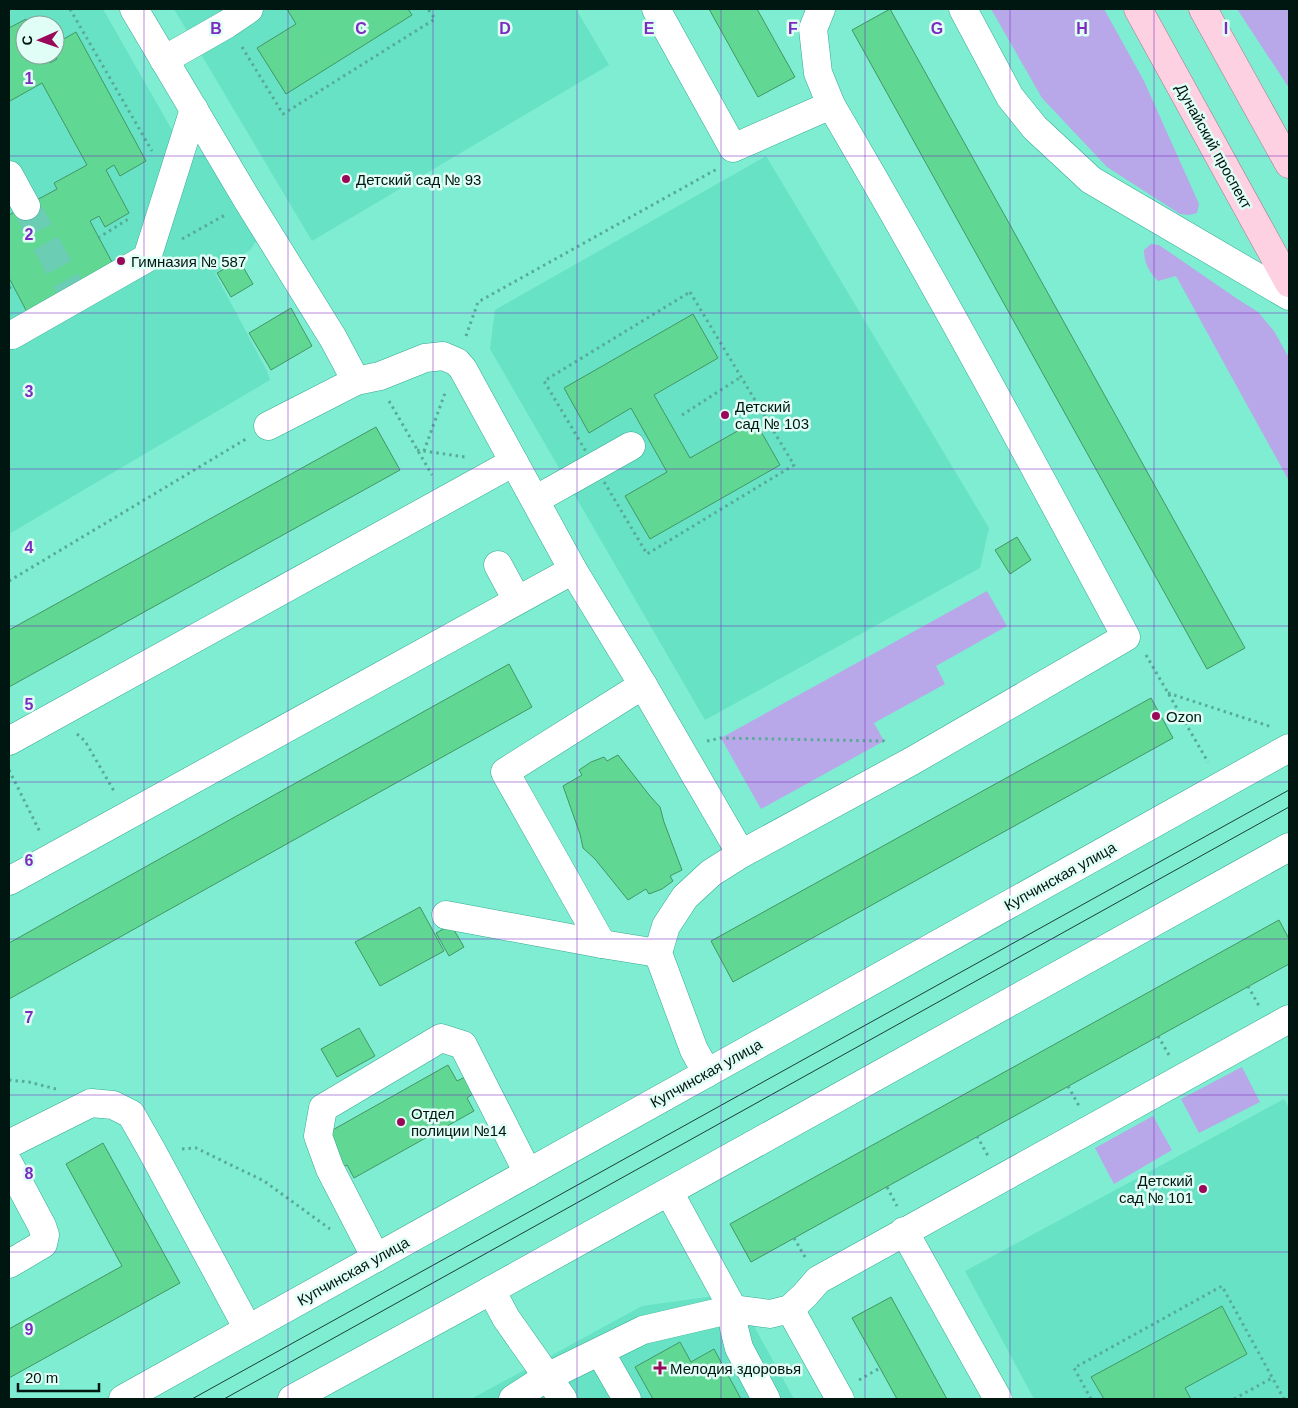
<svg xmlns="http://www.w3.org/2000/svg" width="1298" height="1408" font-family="Arial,sans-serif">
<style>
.built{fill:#67e2c5;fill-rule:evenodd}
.green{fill:#b8a7e9}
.building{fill:#60d792;stroke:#449666}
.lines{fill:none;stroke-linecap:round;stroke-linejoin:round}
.minor-tunnel{stroke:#6ccdb5;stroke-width:28;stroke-dasharray:28 14;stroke-linecap:butt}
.minor-casing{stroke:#34aa91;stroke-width:29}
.major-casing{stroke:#a57b8c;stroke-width:29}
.path{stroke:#58ab96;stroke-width:3;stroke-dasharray:2.5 4;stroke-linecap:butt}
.minor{stroke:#fff;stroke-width:28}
.major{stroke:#fed1e2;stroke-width:28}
.tram{stroke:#194036;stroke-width:1}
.grid{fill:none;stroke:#7b2cbf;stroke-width:1;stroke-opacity:0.55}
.poi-dot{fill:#9a0859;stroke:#e0fef5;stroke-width:2}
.labels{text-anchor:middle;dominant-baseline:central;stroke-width:5;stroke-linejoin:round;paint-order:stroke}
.street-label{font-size:15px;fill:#001610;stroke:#e0fef5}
.poi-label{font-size:15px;fill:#001610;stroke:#e0fef5;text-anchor:start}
.grid-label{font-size:16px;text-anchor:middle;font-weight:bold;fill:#7b2cbf;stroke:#e0fef5;stroke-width:5;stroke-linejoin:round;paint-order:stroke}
</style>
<rect width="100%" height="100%" fill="#7fedd2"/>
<!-- built -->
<g class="built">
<path d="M9 9H103L188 158 205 155 230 196 236 209 257 240 250 250 215 273 267 371 270 380 9 534ZM25 25H55V55H25Z"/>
<path d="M174 9H576L609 65 312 241Z"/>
<path d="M766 156 989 528 980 568 705 720 490 349 495 310Z"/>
<path d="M1284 1099 1289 1108V1399H1034L965 1271Z"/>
<path d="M736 1293 794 1399H471L642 1306Z"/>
</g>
<!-- green -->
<g class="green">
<path d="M991 9H1104L1144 81 1199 204 1197 213 1189 215 1180 214 1107 167 1042 98Z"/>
<path d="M1237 9H1289V88L1241 15Z"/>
<path d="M1151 244 1159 245 1239 300 1258 312 1274 331 1289 358V481L1176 276 1158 281C1149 272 1144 263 1144 250Z"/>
<path d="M987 591 1007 626 936 666 945 684 874 723 884 741 761 809 721 738Z"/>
<path d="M1242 1067 1260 1102 1199 1133 1181 1099Z"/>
<path d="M1153 1116 1172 1150 1114 1184 1095 1148Z"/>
</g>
<!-- building -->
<g class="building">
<path d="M287 9H408L412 15 286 94 257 48 296 24Z"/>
<path d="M709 9H757L795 77 758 97Z"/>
<path d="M890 9 1245 648 1207 669 852 30Z"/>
<path d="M26 19 30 25H25V55H46L50 63 57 59 55 55V44L76 32 146 161 120 176 114 165 106 170 129 213 105 227 99 216 90 221 113 264 27 312 9 278V215L57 189 54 183 87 165 42 83 10 101 9 99V28Z"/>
<path d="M239 260 253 284 231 297 217 273Z"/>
<path d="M291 308 312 346 271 370 249 333Z"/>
<path d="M693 314 718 358 654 395 690 458 755 421 780 465 650 539 625 496 667 472 631 408 589 433 564 388Z"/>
<path d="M376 427 400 470 9 687V630Z"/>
<path d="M1017 537 1031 560 1010 574 995 550Z"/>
<path d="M509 664 532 707 9 999V943Z"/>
<path d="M1151 698 1173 738 733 982 711 941Z"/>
<path d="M618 755 650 796 660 807 664 822 682 870 670 876 673 881 662 889 649 894 646 889 628 900 595 859 583 848 580 834 563 786 582 775 579 770 591 762 604 757 607 761Z"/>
<path d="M420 907 444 951 380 986 355 942Z"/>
<path d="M1279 920 1289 939V964L751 1262 730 1224Z"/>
<path d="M451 925 464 947 449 956 436 933Z"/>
<path d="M359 1028 375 1056 337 1077 321 1049Z"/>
<path d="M448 1065 457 1081 465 1077 474 1093 467 1098 474 1111 354 1178 347 1165 340 1169 331 1151 337 1147 329 1132Z"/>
<path d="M103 1143 180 1283 9 1378V1329L122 1266 66 1164Z"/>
<path d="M891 1297 947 1399H897L880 1368 852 1318Z"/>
<path d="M1222 1306 1247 1354 1185 1388 1191 1399H1104L1091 1377Z"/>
<path d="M680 1342 691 1362 714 1349 741 1399H653L635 1367Z"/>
</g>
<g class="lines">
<!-- minor-tunnel -->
<path class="minor-tunnel" d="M26 206 70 288"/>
<!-- minor casing -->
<g class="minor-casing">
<g id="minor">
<path d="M134 9 248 201 333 338 356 381"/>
<path d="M656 9 733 148 831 105C934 280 1030 458 1126 637L912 761 741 854 711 873 685 897 666 926 658 953 694 1050 707 1073"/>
<path d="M821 9 813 29 818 73 831 105"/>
<path d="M963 9 1010 97 1035 128 1091 180 1289 296"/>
<path d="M164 60 227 24 249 9"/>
<path d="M9 175 26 206"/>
<path d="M9 335H12L147 258 194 109"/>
<path d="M268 426 356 381 380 376 425 358 443 356 457 362 463 369 573 570 643 685"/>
<path d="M535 500 631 446"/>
<path d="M498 565 517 600"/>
<path d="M9 741 514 462"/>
<path d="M9 881 573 570"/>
<path d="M446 915 602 944"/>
<path d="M658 953 602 944 505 772 643 685 741 854"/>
<path d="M9 1144 91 1103 113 1105 131 1114 152 1151 248 1329"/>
<path d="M9 1164 42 1226 45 1235 43 1244 9 1264"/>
<path d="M669 1192 733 1309 734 1328 739 1348 766 1399"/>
<path d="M904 1231 998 1399"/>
<path d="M376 1258 330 1169 318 1136 323 1108 441 1038 463 1045 528 1173"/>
<path d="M491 1290 506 1318 563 1399"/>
<path d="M790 1309 840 1399"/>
<path d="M600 1352 627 1399"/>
<path d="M123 1399 1289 748"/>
<path d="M292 1399 468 1303 1289 847"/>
<path d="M513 1399 547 1377 643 1330 733 1309 770 1314 790 1309 805 1295 818 1280 1289 1019"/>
</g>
</g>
<!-- major casing -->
<g class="major-casing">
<g id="major">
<path d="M1138 9 1289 283"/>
<path d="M1203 9 1289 164"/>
</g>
</g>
<!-- path -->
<g class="path">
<path d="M70 9 152 151"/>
<path d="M242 47 283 114 435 19 428 9"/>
<path d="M98 238 130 218"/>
<path d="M182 239 225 215"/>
<path d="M9 288 13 286"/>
<path d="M690 292 794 465 647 554 544 381Z"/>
<path d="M466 336 478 302 717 169"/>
<path d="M389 401 432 475"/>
<path d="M682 415 741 377"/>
<path d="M417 450 465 457"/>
<path d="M424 451 445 393"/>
<path d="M9 581 246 439"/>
<path d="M1146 655 1208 762"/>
<path d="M1168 693 1272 727"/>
<path d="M77 734 85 741 114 791"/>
<path d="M707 741 721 738 884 741 887 744"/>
<path d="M9 770 40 832"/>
<path d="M1248 986 1259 1006"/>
<path d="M1158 1036 1169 1055"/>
<path d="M9 1080 29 1082 56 1089"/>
<path d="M1068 1086 1079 1106"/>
<path d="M977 1136 988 1156"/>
<path d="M182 1149 196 1148 264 1181 330 1229"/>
<path d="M887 1187 897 1206"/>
<path d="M794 1238 805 1257"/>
<path d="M859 1380 880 1368"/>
<path d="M1091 1399 1074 1368 1222 1286 1284 1399"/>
<path d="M1234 1399 1272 1378"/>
</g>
<!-- minor -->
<use href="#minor" class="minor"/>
<!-- major -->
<use href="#major" class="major"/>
<!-- tram -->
<g class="tram">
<path d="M192 1399 1289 790"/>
<path d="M224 1399 1289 807"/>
</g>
</g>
<!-- grid -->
<path class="grid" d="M144 9V1399M288 9V1399M433 9V1399M577 9V1399M721 9V1399M865 9V1399M1010 9V1399M1154 9V1399M9 156H1289M9 313H1289M9 469H1289M9 626H1289M9 782H1289M9 939H1289M9 1095H1289M9 1252H1289"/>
<!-- markers -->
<g class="poi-dot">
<circle cx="346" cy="179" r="5"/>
<circle cx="121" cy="261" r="5"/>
<circle cx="725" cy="415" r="5"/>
<circle cx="1156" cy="716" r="5"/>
<circle cx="401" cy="1122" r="5"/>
<circle cx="1203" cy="1189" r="5"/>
<path d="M657.5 1360.5h5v5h5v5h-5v5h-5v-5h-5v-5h5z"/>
</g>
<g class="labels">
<!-- street labels -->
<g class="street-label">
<text transform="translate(1214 146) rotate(61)">Дунайский проспект</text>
<text transform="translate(1060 876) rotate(-29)">Купчинская улица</text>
<text transform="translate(706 1073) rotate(-29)">Купчинская улица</text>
<text transform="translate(353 1271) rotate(-29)">Купчинская улица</text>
</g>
<!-- poi labels -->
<g class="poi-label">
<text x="356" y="179">Детский сад № 93</text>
<text x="131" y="261">Гимназия № 587</text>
<text x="735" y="406">Детский<tspan x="735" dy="17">сад № 103</tspan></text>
<text x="1166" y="716">Ozon</text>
<text x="411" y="1113">Отдел<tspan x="411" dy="17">полиции №14</tspan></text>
<text x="1193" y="1180" text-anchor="end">Детский<tspan x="1193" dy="17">сад № 101</tspan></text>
<text x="670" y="1368">Мелодия здоровья</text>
</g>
</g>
<g class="grid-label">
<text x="216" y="34">B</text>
<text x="361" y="34">C</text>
<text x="505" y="34">D</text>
<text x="649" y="34">E</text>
<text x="793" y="34">F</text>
<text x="937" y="34">G</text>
<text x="1082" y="34">H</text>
<text x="1226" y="34">I</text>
<text x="29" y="84">1</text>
<text x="29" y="240">2</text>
<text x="29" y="397">3</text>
<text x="29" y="553">4</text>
<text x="29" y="710">5</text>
<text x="29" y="866">6</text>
<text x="29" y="1023">7</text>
<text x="29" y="1179">8</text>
<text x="29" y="1335">9</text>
</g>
<!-- border -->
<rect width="1298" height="1408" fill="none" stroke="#001610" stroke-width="20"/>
<!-- north arrow -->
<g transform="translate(40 40) rotate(268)"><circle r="24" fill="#e0fef5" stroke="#86a199"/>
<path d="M0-4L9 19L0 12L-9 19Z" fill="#9a0859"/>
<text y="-8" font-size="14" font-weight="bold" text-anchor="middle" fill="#001610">С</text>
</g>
<!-- scale -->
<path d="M18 1383v8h81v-8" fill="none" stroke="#001610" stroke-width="2.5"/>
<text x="25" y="1383" font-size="15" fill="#001610" stroke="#e0fef5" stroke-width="4" paint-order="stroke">20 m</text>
</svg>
